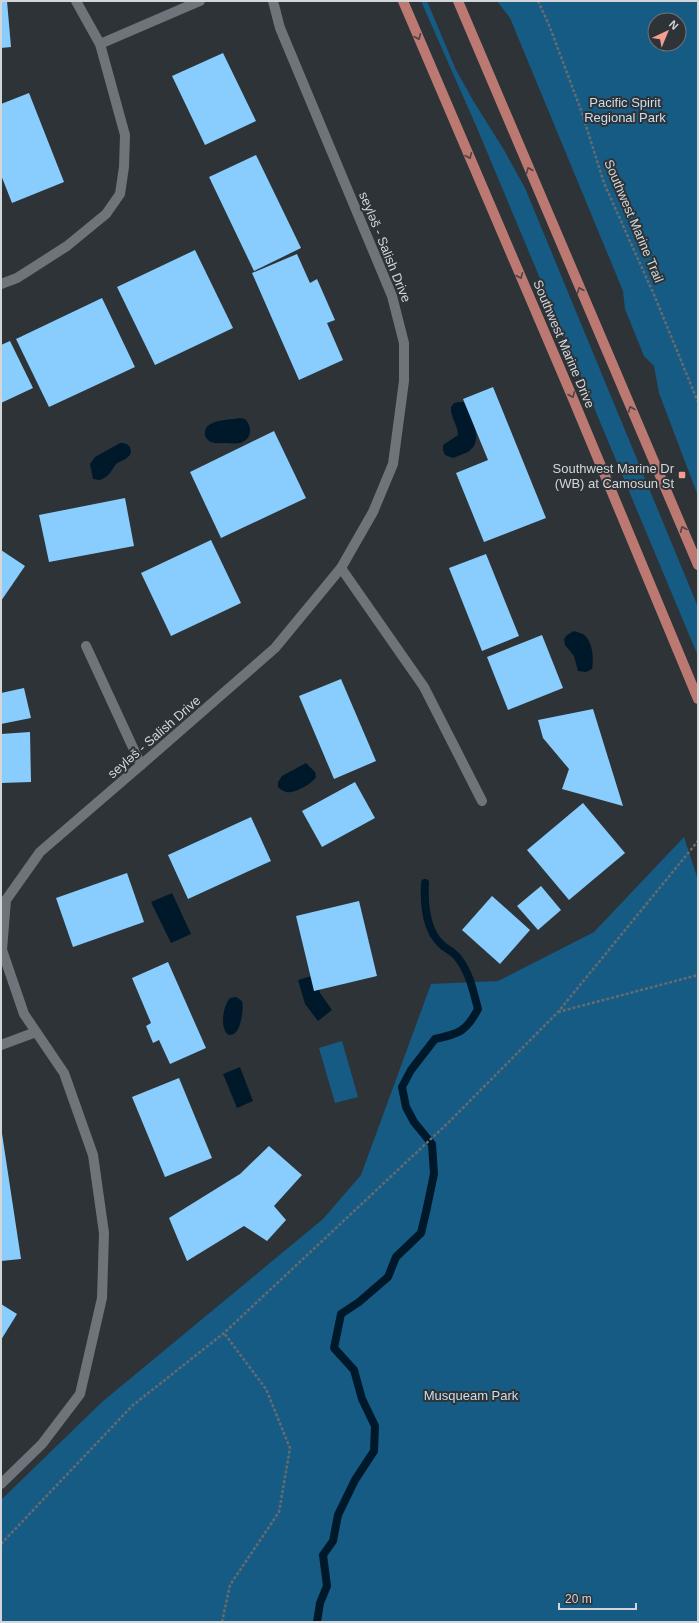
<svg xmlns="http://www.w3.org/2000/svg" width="699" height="1623" font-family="Helvetica,sans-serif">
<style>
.green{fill:#165b84;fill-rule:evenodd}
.water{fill:#00192a}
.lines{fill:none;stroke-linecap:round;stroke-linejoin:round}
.stream{stroke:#00192a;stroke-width:8}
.building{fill:#88cdfd}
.path{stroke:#666b6f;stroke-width:2.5;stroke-dasharray:3 2;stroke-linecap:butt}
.minor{stroke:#6e7479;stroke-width:10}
.major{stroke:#bb7972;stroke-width:10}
.oneway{stroke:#504446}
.poi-dot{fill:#f59d8f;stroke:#2d3337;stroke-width:1.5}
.labels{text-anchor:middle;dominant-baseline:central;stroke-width:4;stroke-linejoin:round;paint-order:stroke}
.park-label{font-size:13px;fill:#cadeee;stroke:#2d3337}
.street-label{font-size:13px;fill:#d3d6d9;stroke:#2d3337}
.poi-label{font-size:13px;fill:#d3d6d9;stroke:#2d3337;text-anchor:end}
</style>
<rect width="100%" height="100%" fill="#2d3337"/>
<!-- green -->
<g class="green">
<path d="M421 1H427L456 70 474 102 504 150 525 188 698 607V656L477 128Z"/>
<path d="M497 1H698V496L659 393 654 366 644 356 625 309 623 291 510 18ZM655 20H679V44H655Z"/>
<path d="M684 837 698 880V1622H1V1500L102 1402 323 1219 361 1175 431 984 498 981 594 932Z"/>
<path d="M342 1041 358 1097 335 1103 319 1048Z"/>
</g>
<!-- water -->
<g class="water">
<path d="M459 402H464C470 416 486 440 468 452 463 454 458 456 453 458L445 455 443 450V445L458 435C458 425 450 417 451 407L454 403Z"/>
<path d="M240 418 245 419C253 428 252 439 240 443 235 444 229 443 224 443 220 443 215 444 211 442 208 441 204 436 205 433 205 419 230 420 240 418Z"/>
<path d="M120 443C124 443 126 443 129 446 136 457 122 460 116 464 114 467 112 470 110 473 108 476 104 478 100 480L93 479 90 464 95 457Z"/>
<path d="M574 631C576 632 581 633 583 634 593 641 594 659 592 669L586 672 578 671 574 656 565 645 564 639 567 635Z"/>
<path d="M306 763 315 772 316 777C312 784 294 794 286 792 283 791 280 789 278 787V782L282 776Z"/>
<path d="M172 893 191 934 171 943 151 902Z"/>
<path d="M315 975 320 993 332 1010 318 1021 305 1004 298 980Z"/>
<path d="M236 997 242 1001C244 1008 241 1029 235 1033 234 1034 231 1035 229 1035 219 1029 223 1006 230 998Z"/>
<path d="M240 1067 253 1101 237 1108 223 1074Z"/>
</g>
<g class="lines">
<!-- stream -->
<path class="stream" d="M317 1622 320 1603 327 1586 323 1555 333 1541 338 1515 355 1480 374 1451 375 1426 362 1399 354 1370 334 1348 341 1314 359 1302 388 1277 396 1257 421 1233 426 1212 434 1174 432 1144 414 1122 406 1107 402 1087 411 1070 435 1039C458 1034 466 1032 478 1009 473 991 470 973 458 958 454 952 446 949 441 944 425 929 424 903 425 883"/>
</g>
<!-- building -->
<g class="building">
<path d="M1 1H7L11 47 1 48Z"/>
<path d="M223 53 256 121 205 145 172 76Z"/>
<path d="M29 93 64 182 12 203 1 175V104Z"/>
<path d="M256 155 301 248 254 271 209 177Z"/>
<path d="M195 250 233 328 155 365 117 287Z"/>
<path d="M297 254 310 283 317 279 335 320 327 323 343 360 299 380 252 273Z"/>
<path d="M102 298 135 367 49 407 16 339Z"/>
<path d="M10 341 33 388 1 403V345Z"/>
<path d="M493 387 546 518 484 542 456 473 488 460 463 399Z"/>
<path d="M274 431 306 498 221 538 190 472Z"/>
<path d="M125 498 134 546 49 562 39 515Z"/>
<path d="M211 540 241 603 171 636 141 573Z"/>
<path d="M1 550 25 566 1 601Z"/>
<path d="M486 554 519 636 482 651 449 568Z"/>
<path d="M542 635 563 688 508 710 487 657Z"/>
<path d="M341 679 376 761 334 779 299 696Z"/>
<path d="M24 688 31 718 1 724V693Z"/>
<path d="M593 709 623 806 562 789 569 769 543 738 538 720Z"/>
<path d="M30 732 31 782 1 783V734Z"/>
<path d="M355 782 375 818 322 847 302 811Z"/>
<path d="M583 803 625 853 569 900 527 850Z"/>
<path d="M251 817 271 861 188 899 168 855Z"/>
<path d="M127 873 144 922 73 947 56 898Z"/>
<path d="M541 886 561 910 538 930 517 906Z"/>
<path d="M492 896 530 930 500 964 462 930Z"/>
<path d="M359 901 377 976 314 991 296 916Z"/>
<path d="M168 962 206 1048 170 1064 159 1040 153 1043 146 1026 151 1023 132 978Z"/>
<path d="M179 1078 212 1158 165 1177 132 1097Z"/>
<path d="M1 1127 21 1259 1 1261Z"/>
<path d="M269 1146 302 1175 274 1206 286 1220 267 1241 244 1226 187 1261 169 1218 240 1174Z"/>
<path d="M1 1304 17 1314 1 1340Z"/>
</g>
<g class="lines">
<!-- path -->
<g class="path">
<path d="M538 1 549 25 581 110 604 183 655 297 698 402"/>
<path d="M558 1012 698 975"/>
<path d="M1 1544 132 1406 224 1333 449 1122 558 1012 698 841"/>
<path d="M222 1622 230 1585 279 1512 290 1448 266 1389 224 1333"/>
</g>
<!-- minor -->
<g class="minor">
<path d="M100 44 200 1"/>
<path d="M1 284 17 278 67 246 106 214 120 194 124 167 125 135 100 44 76 1"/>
<path d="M341 568 424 687 482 801"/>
<path d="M86 646 141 765"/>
<path d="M1 1045 36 1032"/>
<path d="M1 1484 42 1444 80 1394 102 1298 104 1233 93 1155 64 1073 24 1014 2 950 6 900 40 852 141 765 275 648 341 568 373 512 393 464 404 381V343L392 296 280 28 273 1"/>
</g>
<!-- major -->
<g class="major">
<path d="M403 1 571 394 698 699"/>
<path d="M458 1 698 565"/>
</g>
</g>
<!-- one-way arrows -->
<defs><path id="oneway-chevron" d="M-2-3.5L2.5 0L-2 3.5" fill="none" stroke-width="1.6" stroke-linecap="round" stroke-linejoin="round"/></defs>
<g class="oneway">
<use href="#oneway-chevron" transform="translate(418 37) rotate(67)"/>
<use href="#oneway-chevron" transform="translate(469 156) rotate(67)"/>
<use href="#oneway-chevron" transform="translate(529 170) rotate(-113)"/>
<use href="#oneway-chevron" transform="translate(520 276) rotate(67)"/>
<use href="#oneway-chevron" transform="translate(580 290) rotate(-113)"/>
<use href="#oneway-chevron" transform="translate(572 395) rotate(67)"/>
<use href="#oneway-chevron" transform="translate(631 409) rotate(-113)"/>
<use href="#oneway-chevron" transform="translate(683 529) rotate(-113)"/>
</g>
<!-- markers -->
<rect class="poi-dot" x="678" y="471" width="8" height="8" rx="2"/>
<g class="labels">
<!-- park labels -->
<g class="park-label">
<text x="625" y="102">Pacific Spirit<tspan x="625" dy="15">Regional Park</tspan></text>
<text x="471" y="1395">Musqueam Park</text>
</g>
<!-- street labels -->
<g class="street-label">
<text transform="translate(634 221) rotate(67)">Southwest Marine Trail</text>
<text transform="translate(385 247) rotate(68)">seyləš - Salish Drive</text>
<text transform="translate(564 344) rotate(67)">Southwest Marine Drive</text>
<text transform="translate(154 737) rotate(-41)">seyləš - Salish Drive</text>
</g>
<!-- poi labels -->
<g class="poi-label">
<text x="674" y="468">Southwest Marine Dr<tspan x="674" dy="15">(WB) at Camosun St</tspan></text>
</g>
</g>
<!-- border -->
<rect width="699" height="1623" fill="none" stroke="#d3d6d9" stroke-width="4"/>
<!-- north arrow -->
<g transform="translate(667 32) rotate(44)"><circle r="19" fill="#2d3337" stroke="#6f7478"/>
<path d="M0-3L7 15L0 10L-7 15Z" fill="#f59d8f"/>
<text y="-6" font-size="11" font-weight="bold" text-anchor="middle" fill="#d3d6d9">N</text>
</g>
<!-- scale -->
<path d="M559 1603v6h77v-6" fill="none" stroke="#d3d6d9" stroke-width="2"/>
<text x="565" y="1603" font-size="12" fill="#d3d6d9" stroke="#2d3337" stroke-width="3" paint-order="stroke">20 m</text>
</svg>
